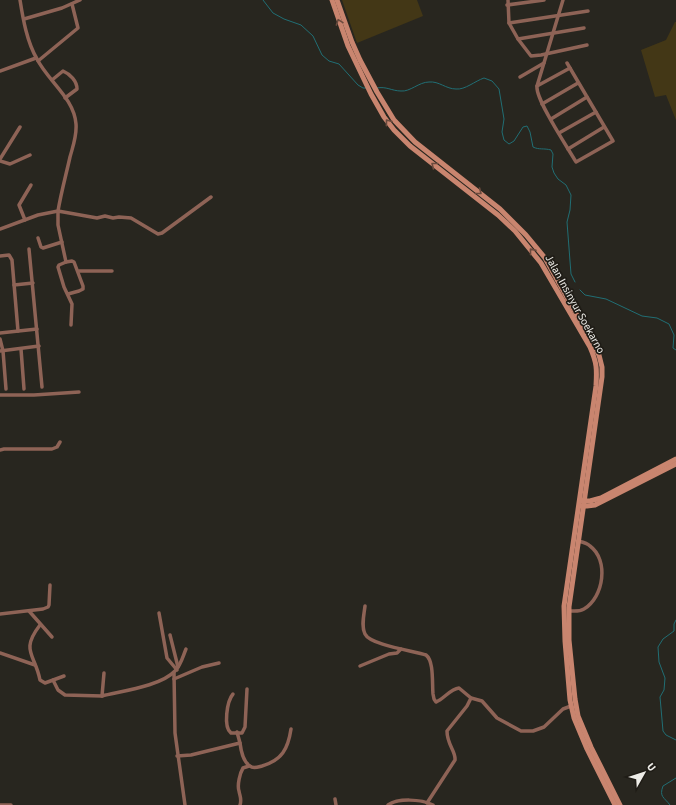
<svg xmlns="http://www.w3.org/2000/svg" width="676" height="805" font-family="'Source Sans 3',sans-serif">
<style>
.green{fill:#433716}
.lines{fill:none;stroke-linecap:round;stroke-linejoin:round}
.stream{stroke:#216e74;stroke-width:1}
.street{stroke:#8e6356;stroke-width:3.5}
.secondary{stroke:#c9856f;stroke-width:5}
.oneway{stroke:#6b4b3e}
.labels{text-anchor:middle;dominant-baseline:central;stroke-width:3.5;stroke-linejoin:round;paint-order:stroke}
.street-label{font-size:11px;fill:#edece7;stroke:#1f1c16}
</style>
<rect width="100%" height="100%" fill="#28261f"/>
<!-- green -->
<g class="green">
<path d="M342 0H417L423 16 357 43Z"/>
<path d="M675 22H676V120L666 95 655 97 641 50 666 40Z"/>
</g>
<g class="lines">
<!-- stream -->
<g class="stream">
<path d="M263 0 273 13 284 19 301 25 313 36 322 55 329 61 339 64 358 85 363 88H366"/>
<path d="M377 88C386 86 392 91 401 91 410 92 419 82 429 82 439 81 446 89 456 89 465 90 475 81 484 78L492 81 499 89 504 119 502 132 504 140 509 144 514 141 523 127 527 126 530 132 533 147C539 150 544 148 551 150L553 154 552 167 554 173 558 179 566 185 571 195 570 210 567 222 571 274 575 282"/>
<path d="M580 290 585 295 606 299 642 316 657 318 669 324 674 335 673 348 676 350"/>
<path d="M676 620 674 624V631L663 639 658 647 659 662 665 678 664 690 660 697 663 731 666 735 676 740"/>
<path d="M670 805C664 797 659 797 663 786L676 778"/>
</g>
<!-- street -->
<g class="street">
<path d="M508 0 509 23 518 39 531 56 541 55 587 45"/>
<path d="M563 0 537 86C535 99 568 148 576 162L613 141 567 63"/>
<path d="M507 5 544 0"/>
<path d="M24 19 62 8 80 0"/>
<path d="M509 23 588 11"/>
<path d="M518 39 584 28"/>
<path d="M38 61 78 28 72 4"/>
<path d="M0 71 36 58"/>
<path d="M520 77 544 63"/>
<path d="M52 80 63 71C70 74 77 81 77 89L65 98"/>
<path d="M537 86 570 68"/>
<path d="M542 104 578 83"/>
<path d="M551 119 587 97"/>
<path d="M559 133 596 112"/>
<path d="M568 149 604 127"/>
<path d="M0 159 20 127"/>
<path d="M0 161 10 164 30 155"/>
<path d="M25 220 19 205 31 185"/>
<path d="M0 229 38 215 58 211C61 193 66 175 70 157 73 146 77 136 76 124 74 98 48 81 37 59 27 42 23 19 20 0"/>
<path d="M38 238 41 247 43 248 62 242"/>
<path d="M29 249 42 387"/>
<path d="M0 256 9 255 12 260 18 331"/>
<path d="M66 262 59 265 58 267 64 287 72 304 71 325"/>
<path d="M79 271H112"/>
<path d="M14 285 33 283"/>
<path d="M68 294 79 291 83 289V286L74 262 72 261 66 262 58 225V211L97 218 105 216 113 218 119 217 131 218 158 234 162 233 211 197"/>
<path d="M0 333 37 329"/>
<path d="M0 339 3 351 6 389"/>
<path d="M21 349 24 389"/>
<path d="M0 351 39 346"/>
<path d="M0 395H34L79 392"/>
<path d="M0 450 4 449H52L57 447 60 442"/>
<path d="M365 606C364 615 361 626 365 634 370 645 414 651 426 655 434 661 432 683 433 694L434 699 436 702C444 699 450 689 459 688L471 698 482 701 497 718 521 731H533L544 727 563 709 571 706"/>
<path d="M29 611 52 637"/>
<path d="M569 611C575 611 579 612 584 609 604 597 609 560 590 546 587 543 582 542 578 541"/>
<path d="M159 613 167 658 177 670"/>
<path d="M0 614 43 609 48 607 49 605 50 585"/>
<path d="M40 625C20 651 35 654 40 680L45 683 64 676"/>
<path d="M170 635 178 667"/>
<path d="M0 653 35 665"/>
<path d="M360 666 389 654 397 653 401 649"/>
<path d="M174 673 175 733 185 805"/>
<path d="M174 679 202 667 219 663"/>
<path d="M53 680 58 690 65 695 102 696 104 673"/>
<path d="M233 694C227 701 223 727 231 733H242L245 727 247 689"/>
<path d="M102 696C122 691 161 686 175 671 181 665 183 656 186 649"/>
<path d="M240 743C241 751 243 762 250 766 253 769 258 767 262 766 282 760 288 749 291 729"/>
<path d="M177 756 191 755 240 743 237 732"/>
<path d="M335 799 336 805"/>
<path d="M427 803 455 760C456 751 447 745 447 731L467 706 471 698"/>
<path d="M0 805H11"/>
<path d="M240 805C242 799 240 797 239 791 237 785 240 773 243 768L249 766"/>
<path d="M388 805C398 798 421 799 433 805"/>
</g>
<!-- secondary -->
<g class="secondary">
<path d="M332 0 348 46 371 94 384 117 394 130 410 146 498 215 515 231 541 263 590 347C597 363 597 369 596 386L564 606 565 641 570 700 574 718 587 749 615 805"/>
<path d="M337 0 352 42 360 60 377 92 394 120 415 142 500 209 526 235 545 258 599 355 602 367V377L569 607V640L575 699 578 716 591 747 620 805"/>
<path d="M582 501H590L601 498 676 459"/>
<path d="M581 506H587L595 505 676 464"/>
</g>
</g>
<!-- one-way arrows -->
<defs><path id="oneway-chevron" d="M-2-3.5L2.5 0L-2 3.5" fill="none" stroke-width="1.6" stroke-linecap="round" stroke-linejoin="round"/></defs>
<g class="oneway">
<use href="#oneway-chevron" transform="translate(339 22) rotate(-110)"/>
<use href="#oneway-chevron" transform="translate(388 122) rotate(-127)"/>
<use href="#oneway-chevron" transform="translate(434 165) rotate(-142)"/>
<use href="#oneway-chevron" transform="translate(479 192) rotate(38)"/>
<use href="#oneway-chevron" transform="translate(532 251) rotate(-129)"/>
</g>
<g class="labels">
<!-- street labels -->
<g class="street-label">
<text transform="translate(575 304) rotate(61)">Jalan Insinyur Soekarno</text>
</g>
</g>
<!-- north arrow -->
<g transform="translate(644 773) rotate(51)" stroke="#1f1c16" stroke-width="3" paint-order="stroke">
<path d="M0-3L7 15L0 10L-7 15Z" fill="#edece7"/>
<text y="-6" font-size="11" font-weight="bold" text-anchor="middle" fill="#edece7">U</text>
</g>
</svg>
